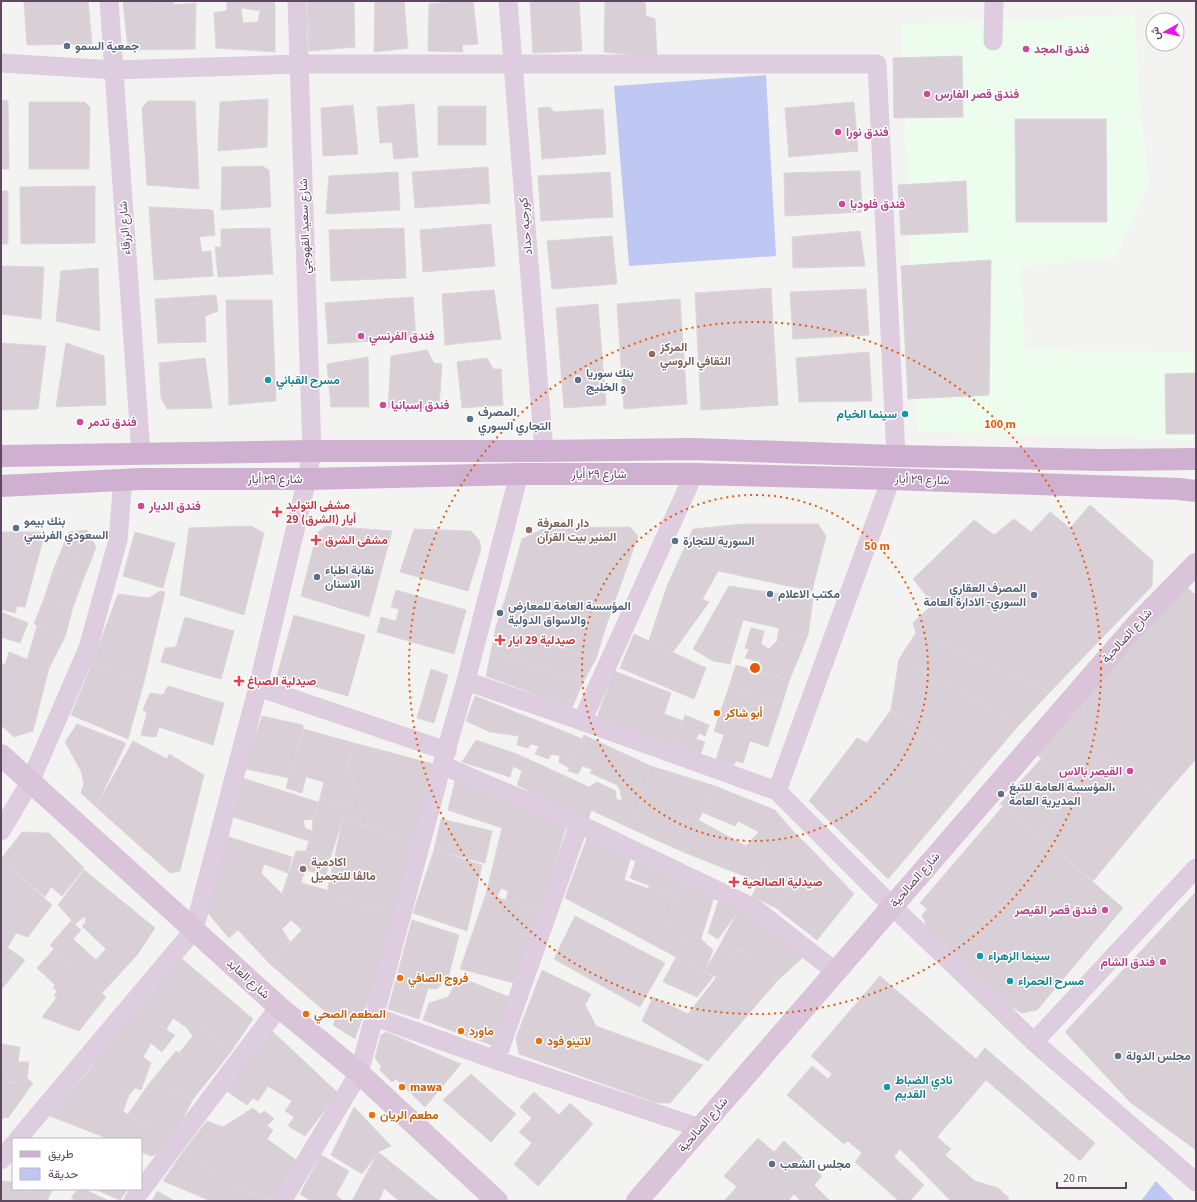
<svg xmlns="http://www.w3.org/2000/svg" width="1197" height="1202" font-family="'Source Sans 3',Vazirmatn,sans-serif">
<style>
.commercial{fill:#ecfdee}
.green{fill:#bfc8f2}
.building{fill:#d9d0d7;stroke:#ddd5dc}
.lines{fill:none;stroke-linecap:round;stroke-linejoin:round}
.street{stroke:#ddcdde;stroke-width:19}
.secondary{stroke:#d9c4da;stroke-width:22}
.primary{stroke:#cfb0d1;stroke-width:22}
.ring{fill:none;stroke:#e8590c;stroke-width:2;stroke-dasharray:2 4}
.service-dot{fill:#5c6f8a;stroke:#fff;stroke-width:1.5}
.hotel-dot{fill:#d1479c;stroke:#fff;stroke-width:1.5}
.education-dot{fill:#8d6e63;stroke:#fff;stroke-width:1.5}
.culture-dot{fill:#0f9aa8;stroke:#fff;stroke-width:1.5}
.health-dot{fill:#e0444e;stroke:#fff;stroke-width:1.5}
.food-dot{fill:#e8710a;stroke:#fff;stroke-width:1.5}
.labels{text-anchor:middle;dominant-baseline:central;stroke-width:3;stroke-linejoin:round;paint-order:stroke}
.service-label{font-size:12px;font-weight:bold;fill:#4e5e75;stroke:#fff;text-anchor:start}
.hotel-label{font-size:12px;font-weight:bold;fill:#b23c85;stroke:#fff;text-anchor:start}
.street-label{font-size:12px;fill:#5e4860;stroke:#fff}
.education-label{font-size:12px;font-weight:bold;fill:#785e54;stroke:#fff;text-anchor:start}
.culture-label{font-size:12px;font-weight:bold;fill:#0d838f;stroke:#fff;text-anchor:start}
.health-label{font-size:12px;font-weight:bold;fill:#be3a42;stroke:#fff;text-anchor:start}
.food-label{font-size:12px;font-weight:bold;fill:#c56008;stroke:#fff;text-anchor:start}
.centre{fill:#e8590c;stroke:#fff;stroke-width:2}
.ring-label{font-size:12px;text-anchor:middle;font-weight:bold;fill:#e8590c;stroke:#fff;stroke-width:3;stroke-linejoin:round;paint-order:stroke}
</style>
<rect width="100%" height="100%" fill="#f3f4f1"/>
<!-- commercial -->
<path class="commercial" d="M1135 15 1139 95 1149 182 1116 257 1021 267 1025 349 1196 353V440L917 431 901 25Z"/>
<!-- green -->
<g class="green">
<path d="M766 75 776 256 629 266 614 86Z"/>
<path d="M1156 1181 1175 1201H1141Z"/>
</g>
<!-- building -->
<g class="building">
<path d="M24 1H88L92 44 27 45Z"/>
<path d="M123 1H158V6L196 3 195 49 128 50Z"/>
<path d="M158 1H174V5L158 6Z"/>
<path d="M227 1H274L275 7 260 11 241 8 227 11Z"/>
<path d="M307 1H354L355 47 309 51Z"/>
<path d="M375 1H404L408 48 374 52Z"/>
<path d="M457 1H473L478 44 462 45 463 52 428 51 429 4Z"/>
<path d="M530 1H579L582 51 533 53Z"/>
<path d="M605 1H645L646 16 655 19 657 57 604 52Z"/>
<path d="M275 7V52L216 48 214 13 241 8 243 23 258 22 260 11Z"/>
<path d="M962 56 963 117 894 118 893 58Z"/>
<path d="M268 99 267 147 218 151 220 102Z"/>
<path d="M1 100 8 101 9 169H1Z"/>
<path d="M148 101H195L199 189 147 185 142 108Z"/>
<path d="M29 102H85L90 107 89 169H29Z"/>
<path d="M854 102 858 151 789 157 785 108Z"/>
<path d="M414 104 418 157 394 159 392 142 380 143 377 107Z"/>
<path d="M353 105 358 154 323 156 321 108Z"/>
<rect x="438" y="106" width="48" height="39"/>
<path d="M550 107 554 112 603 109 606 154 542 159 538 108Z"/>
<path d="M1015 119H1106L1107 222H1016Z"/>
<path d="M262 166 269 170 271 207 221 210 222 167Z"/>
<path d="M488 167 490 203 415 208 412 172Z"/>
<path d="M860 171 862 212 785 216 784 173Z"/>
<path d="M398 172 400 210 326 214 329 176Z"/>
<path d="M610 172 613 217 541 221 538 176Z"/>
<path d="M966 181 968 232 901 235 898 185Z"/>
<path d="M95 186V243L21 244 20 187Z"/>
<rect x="1" y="191" width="7" height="53"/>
<path d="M149 207 213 210 215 235 199 237 202 252 211 251 213 276 154 280Z"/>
<path d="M491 224 495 266 423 272 420 230Z"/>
<path d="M270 228 273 274 218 277 215 247H221V229Z"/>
<path d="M404 228 406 278 331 281 329 230Z"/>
<path d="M860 231 865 266 793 268 792 237Z"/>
<path d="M612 236 617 284 552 289 547 241Z"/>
<path d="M991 260 989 395 908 399 901 266Z"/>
<path d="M1 266 44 267 41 319 1 314Z"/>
<path d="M98 268 100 331 56 321 61 271Z"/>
<path d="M771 288 778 405 701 410 695 293Z"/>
<path d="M866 289 869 335 793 339 790 292Z"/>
<path d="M494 290 501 339 445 345 442 294Z"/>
<path d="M216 295 218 311 205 316 206 342 158 343 155 299Z"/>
<path d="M413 297 416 338 328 344 325 303Z"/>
<path d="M680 299 687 404 624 409 617 304Z"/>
<path d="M226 300H272L276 401 229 405Z"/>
<path d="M598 304 606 405 564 408 556 308Z"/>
<path d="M1 343 46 346 38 409 1 410Z"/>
<path d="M66 343 104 356 106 405 56 407Z"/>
<path d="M427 350 434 363 442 364 439 408H388L391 356Z"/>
<path d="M869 352 872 401 799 402 796 358Z"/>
<path d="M368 357 369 407H331L327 364Z"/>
<path d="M205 358 212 408 167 409 161 398 159 363Z"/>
<path d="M487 358 493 369H501L503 405 462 408 457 362Z"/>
<path d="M1196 373V434H1166L1165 374Z"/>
<path d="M1090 505 1153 561 1152 586 1050 692 916 633 913 623 933 604 913 579 974 520 994 535 1014 519 1031 532 1050 512 1070 528Z"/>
<path d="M744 524H818L826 536 812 591 718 571 702 600 667 586 693 529Z"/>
<path d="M251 526 264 533 244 615 180 595 189 528Z"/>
<path d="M326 526 392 531 369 617 301 596 317 533Z"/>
<path d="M630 527 638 536 606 626 507 593 522 539 545 528Z"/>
<path d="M414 529 471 531 479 540 481 549 468 591 400 572Z"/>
<path d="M87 530 96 547 90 563 61 551 69 532Z"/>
<path d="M1 532H45L25 607 17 606 15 613 1 609Z"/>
<path d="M135 532 175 543 163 588 123 576Z"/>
<path d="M61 551 90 563 83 580 53 571Z"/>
<path d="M53 571 83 580 73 607 45 596Z"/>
<path d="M667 586 709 602 673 652 649 641Z"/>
<path d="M729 586 813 599 808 635 791 633 784 645 777 641 779 628 743 620 730 664 713 661 693 649Z"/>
<path d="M1186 587 1196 595V708L1128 648Z"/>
<path d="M396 590 466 610 454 654 377 632 381 617 396 621 399 609 391 607Z"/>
<path d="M160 591 165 592 144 682 92 664 118 594 149 598Z"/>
<path d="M507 593 606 626 596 659 496 627Z"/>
<path d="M45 596 73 607 65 637 34 624Z"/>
<path d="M1 612 28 623 20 643 1 637Z"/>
<path d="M294 615 365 635 348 696 277 676Z"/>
<path d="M185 617 234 631 221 679 161 662 165 648 176 647Z"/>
<path d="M37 626 65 637 49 668 27 660Z"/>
<path d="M496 627 596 659 583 682 491 652Z"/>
<path d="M751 628 764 631 761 644 769 649 777 641 784 645 791 633 808 635 789 681 750 669 753 660 745 658 749 649 745 648Z"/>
<path d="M916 633 1050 692 1019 725 954 687 899 659Z"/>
<path d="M634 634 706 668 694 699 620 668Z"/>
<path d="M1128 648 1196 708V759L1160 800 1105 752 1074 788 1035 753Z"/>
<path d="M9 652 49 668 33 731 14 737 1 725V663L5 665Z"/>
<path d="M491 652 583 682 572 708 486 676Z"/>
<path d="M899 659 954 687 1019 725 977 774 891 710Z"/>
<path d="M92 664 144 682 128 739 71 715Z"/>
<path d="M736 665 789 681 782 704 729 687Z"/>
<path d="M431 669 448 675 434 723 417 718Z"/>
<path d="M614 671 671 693 664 714 683 721 674 744 597 717Z"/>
<path d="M168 686 224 703 213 745 159 727 156 737 141 735 147 713 143 710 150 693 163 695Z"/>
<path d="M729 687 782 704 768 747 750 741 743 763 736 761 734 765 716 759 724 735 714 731Z"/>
<path d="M475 696 583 739 569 768 559 762 560 756 552 754 548 759 535 754 539 746 531 744 528 748 517 745 519 736 490 732 466 721Z"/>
<path d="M891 710 977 774 888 879 809 801 857 738 867 743Z"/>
<path d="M685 715 709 725 705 736 699 733 696 739 705 742 700 755 674 744Z"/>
<path d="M262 716 303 725V729L289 778 241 768 247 740H254Z"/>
<path d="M77 724 126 743 96 807 81 793 84 784 81 771 65 742Z"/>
<path d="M303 729 354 743 346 772 355 775 353 788 347 807 320 798 324 782 306 777 302 793 286 788Z"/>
<path d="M584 735 651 766 632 829 591 810 588 822 517 785 522 771 513 766 517 754 589 787 597 782 616 791V799L622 801 620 790 617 785 590 773 592 769 582 766 578 774 568 771Z"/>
<path d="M476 740 517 754 510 777 462 762Z"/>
<path d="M133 741 167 759 169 754 204 775 180 871 170 873 96 807Z"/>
<path d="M354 743 441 766 420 846 366 826 370 815 357 811 363 792 353 788 355 775 346 772Z"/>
<path d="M1105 752 1160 800 1093 881 1039 835 1074 788Z"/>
<path d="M1041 759 1074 788 1039 835 1004 805H999Z"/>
<path d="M651 766 715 786 683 852 632 829Z"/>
<path d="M239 777 318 802 313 819 303 820 305 828 312 831 309 841 227 815Z"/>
<path d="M456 777 566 827 541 911 506 900 508 891 501 888 497 897 486 894 502 828 448 810Z"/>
<path d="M715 786 775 810 793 831 768 863 759 882 683 852 698 820 746 846 759 832 738 821 735 826 702 812Z"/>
<path d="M353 788 363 792 357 811 370 815 366 826 343 818 330 859 306 851 312 831 313 819 320 798 347 807Z"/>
<path d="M1004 805 1123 908 1037 1010 1022 1013 1007 1004 926 930 925 921 922 915 927 909 920 903Z"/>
<path d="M343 818 420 846 397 915 326 897Z"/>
<path d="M441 819 492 831 485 863 434 850Z"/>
<path d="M793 831 813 851 776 908 752 896 768 863Z"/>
<path d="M22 832 49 833 84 868 62 896 51 887 45 897 1 859Z"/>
<path d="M223 835 292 857 288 873 264 864 261 873 308 920 302 930 291 920 282 929 290 942 270 964 238 930 229 938 203 907Z"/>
<path d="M587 838 631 857 624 880 649 889 624 929 565 898Z"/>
<path d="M434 850 482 865 467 931 413 913Z"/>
<path d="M296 851H306L330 859 326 875 305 870 301 883 327 890 326 897 397 915 355 1039 333 1025 335 1020 270 964 302 930 308 920 282 894Z"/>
<path d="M813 851 854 894 817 940 776 908Z"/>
<path d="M637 858 714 897 701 939 713 950 704 972 676 957 685 936 665 923 676 896 630 878Z"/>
<path d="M1 859 52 905 28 937 16 933 8 947 1 943Z"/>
<path d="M84 870 155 928 137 955 93 914 86 922 85 916 75 924 58 905Z"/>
<path d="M649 886 676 896 665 923 685 936 676 957 624 929 649 889Z"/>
<path d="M1196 892V1150L1130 1102 1065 1032Z"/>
<path d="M486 894 541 911 514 983 460 969Z"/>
<path d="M719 899 738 911 718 939 708 933Z"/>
<path d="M738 911 758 920 803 957 778 980 740 947 734 956 720 945Z"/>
<path d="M93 914 137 955 102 993 50 945 71 921 81 930 73 939 96 960 106 949 82 926Z"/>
<path d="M575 916 665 963 640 1007 554 959Z"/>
<path d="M412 920 459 935 449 975 437 989 428 988 419 1019 388 1009Z"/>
<path d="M1 943 25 960 1 990Z"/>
<path d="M720 945 734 956 717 977 704 972Z"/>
<path d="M740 947 778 980 708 1061 642 1021 653 997 688 1014Z"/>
<path d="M54 949 106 997 79 1031 42 1017 57 997 54 996 57 991 53 988 55 985 37 968Z"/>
<path d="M676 957 713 977 697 997 663 982Z"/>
<path d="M181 958 253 1019 230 1053 197 1021 186 1027 173 1018 166 1030 138 1009Z"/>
<path d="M542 970 591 994 585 1005 596 1026 703 1065 670 1103H657L519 1054 516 1038Z"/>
<path d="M880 976 976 1059 985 1048 1095 1143 1080 1161 986 1080 937 1137 951 1149 945 1155 975 1181 998 1188 1008 1197 1009 1201H951L900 1149 894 1157 924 1185 910 1201H899L855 1162 862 1153 848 1141 844 1144 787 1095 812 1066 828 1079 832 1074 811 1056Z"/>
<path d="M459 977 509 997 494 1046 423 1020 429 1003 448 997Z"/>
<path d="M138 1009 166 1030 175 1035 162 1052 151 1043 143 1057 115 1036Z"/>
<path d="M197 1021 230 1053 193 1099 149 1084 176 1051 179 1053 193 1036 186 1027Z"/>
<path d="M272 1031 338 1093 305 1136 288 1126 294 1117 285 1111 292 1101 268 1086 258 1101 253 1098 247 1105 225 1090Z"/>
<path d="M386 1032 461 1064 425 1107 396 1079 392 1082 380 1070 381 1066 375 1058 381 1035Z"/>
<path d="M115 1036 151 1063 141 1090 135 1088 129 1095 91 1068Z"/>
<path d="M1 1044 20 1047 18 1062H29L27 1078 11 1084 9 1078 1 1079Z"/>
<path d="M91 1068 129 1095 123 1111 147 1128 153 1121 174 1135 157 1154 151 1156 141 1152V1139H109L50 1116Z"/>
<path d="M471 1074 516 1114 491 1142 443 1100Z"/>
<path d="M9 1078 11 1084 27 1078 33 1083 8 1118 5 1117 1 1121V1079Z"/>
<path d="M149 1084 193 1099 174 1135 153 1121 147 1128 128 1114Z"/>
<path d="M534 1092 559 1115 570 1103 593 1124 538 1186 514 1164 532 1143 519 1132 532 1118 520 1107Z"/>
<path d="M354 1107 391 1146 378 1152 362 1174 331 1155Z"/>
<path d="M253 1108 260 1114 265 1111 274 1119 267 1126 273 1130 267 1139 296 1160 271 1201 233 1185 183 1152 207 1121 223 1127Z"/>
<path d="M758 1138 774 1152 784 1141 822 1176 814 1185 829 1200 801 1201 794 1194 788 1201H724L737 1187 724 1176Z"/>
<path d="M183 1152 233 1185 269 1201H211L163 1181Z"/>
<path d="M378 1152 439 1201H399L384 1188 379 1201H352Z"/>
<path d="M321 1155 349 1171 336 1195 343 1201H311L300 1194Z"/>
<path d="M1 1181 13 1182V1189H27L51 1201H1Z"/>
<path d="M27 1189H53L47 1200Z"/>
<path d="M78 1189H84L109 1201H77L71 1198Z"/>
<path d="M94 1189H128L120 1200Z"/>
<path d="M157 1191 175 1201H152Z"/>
</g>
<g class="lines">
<!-- street -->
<g class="street">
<path d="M109 1 141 454"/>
<path d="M508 1 544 451"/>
<path d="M993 41 994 1"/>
<path d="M1 63 114 70 300 64H877L896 456"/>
<path d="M466 681 582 721 777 791 892 906 1034 1042 1196 1182"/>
<path d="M258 687 447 751"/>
<path d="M582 721 694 474"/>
<path d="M442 765 579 824 754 908 836 972"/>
<path d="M777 791 891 479"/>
<path d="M1 831 30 782 88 648 118 540 123 479"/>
<path d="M375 1017 496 1060 700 1128"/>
<path d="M1034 1042 1196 868"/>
<path d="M496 1060 579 824"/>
<path d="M18 1139 194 930 258 687 307 479 312 451 297 1"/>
<path d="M1 1160 13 1145"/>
<path d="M133 1201 279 1007"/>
<path d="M282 1201 359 1073 442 765 466 681 519 474"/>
</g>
<!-- secondary -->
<g class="secondary">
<path d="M1 755 279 1007 359 1073 497 1201"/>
<path d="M637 1201 1137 624 1196 564"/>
</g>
<!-- primary -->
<g class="primary">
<path d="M1 456 312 451H544L693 449 896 456 1104 460 1196 459"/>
<path d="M1 486 141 479H307L519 474H694L891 479 1179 489 1196 491"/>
</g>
</g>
<!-- distance rings -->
<g class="ring">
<circle cx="755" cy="668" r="173"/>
<circle cx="755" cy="668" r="346"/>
</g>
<!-- markers -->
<g class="service-dot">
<circle cx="67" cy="46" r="4"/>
<circle cx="578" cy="380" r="4"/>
<circle cx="470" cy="419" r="4"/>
<circle cx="16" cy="528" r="4"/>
<circle cx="675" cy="541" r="4"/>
<circle cx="317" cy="577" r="4"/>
<circle cx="770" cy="594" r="4"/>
<circle cx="1034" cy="595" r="4"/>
<circle cx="500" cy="613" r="4"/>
<circle cx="1001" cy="794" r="4"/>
<circle cx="1118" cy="1056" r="4"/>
<circle cx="772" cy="1164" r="4"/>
</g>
<g class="hotel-dot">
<circle cx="1026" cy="49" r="4"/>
<circle cx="927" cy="94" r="4"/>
<circle cx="838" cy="132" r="4"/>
<circle cx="842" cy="204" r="4"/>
<circle cx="361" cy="336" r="4"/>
<circle cx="383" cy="405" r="4"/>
<circle cx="80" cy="422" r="4"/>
<circle cx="141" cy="506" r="4"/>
<circle cx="1130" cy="771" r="4"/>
<circle cx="1105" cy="910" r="4"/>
<circle cx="1163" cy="962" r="4"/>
</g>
<g class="education-dot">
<circle cx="652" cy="354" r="4"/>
<circle cx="529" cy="530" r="4"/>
<circle cx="303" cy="869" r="4"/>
</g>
<g class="culture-dot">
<circle cx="268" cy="380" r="4"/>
<circle cx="905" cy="414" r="4"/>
<circle cx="980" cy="956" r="4"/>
<circle cx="1010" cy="981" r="4"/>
<circle cx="887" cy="1087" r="4"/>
</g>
<g class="health-dot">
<path d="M275 506h4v4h4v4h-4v4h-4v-4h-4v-4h4z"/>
<path d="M314 534h4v4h4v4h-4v4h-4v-4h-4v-4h4z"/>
<path d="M498 634h4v4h4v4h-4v4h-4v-4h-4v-4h4z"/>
<path d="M237 675h4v4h4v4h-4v4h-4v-4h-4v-4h4z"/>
<path d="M732 876h4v4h4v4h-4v4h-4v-4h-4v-4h4z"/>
</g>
<g class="food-dot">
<circle cx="717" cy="713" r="4"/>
<circle cx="400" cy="978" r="4"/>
<circle cx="306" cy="1014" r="4"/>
<circle cx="461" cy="1031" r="4"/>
<circle cx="539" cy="1041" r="4"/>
<circle cx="402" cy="1087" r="4"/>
<circle cx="372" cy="1115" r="4"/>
</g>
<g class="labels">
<!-- service labels -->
<g class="service-label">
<text x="75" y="46">جمعية السمو</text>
<text x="586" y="373">بنك سوريا<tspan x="586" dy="14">و الخليج</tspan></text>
<text x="478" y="412">المصرف<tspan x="478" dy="14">التجاري السوري</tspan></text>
<text x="24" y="521">بنك بيمو<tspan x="24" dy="14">السعودي الفرنسي</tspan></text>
<text x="683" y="541">السورية للتجارة</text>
<text x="325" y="570">نقابة اطباء<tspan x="325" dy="14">الاسنان</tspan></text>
<text x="1026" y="588" text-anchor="end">المصرف العقاري<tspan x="1026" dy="14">السوري- الادارة العامة</tspan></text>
<text x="778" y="594">مكتب الاعلام</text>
<text x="508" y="606">المؤسسة العامة للمعارض<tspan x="508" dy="14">والاسواق الدولية</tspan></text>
<text x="1009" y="787">المؤسسة العامة للتبغ،<tspan x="1009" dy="14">المديرية العامة</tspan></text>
<text x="1126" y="1056">مجلس الدولة</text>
<text x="780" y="1164">مجلس الشعب</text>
</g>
<!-- hotel labels -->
<g class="hotel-label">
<text x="1034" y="49">فندق المجد</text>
<text x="935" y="94">فندق قصر الفارس</text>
<text x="846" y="132">فندق نورا</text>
<text x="850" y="204">فندق فلوديا</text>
<text x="369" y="336">فندق الفرنسي</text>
<text x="391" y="405">فندق إسبانيا</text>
<text x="88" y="422">فندق تدمر</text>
<text x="149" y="506">فندق الديار</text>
<text x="1122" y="771" text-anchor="end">القيصر بالاس</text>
<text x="1097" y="910" text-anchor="end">فندق قصر القيصر</text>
<text x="1155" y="962" text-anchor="end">فندق الشام</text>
</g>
<!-- street labels -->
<g class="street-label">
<text transform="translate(305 226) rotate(-92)">شارع سعيد القهوجي</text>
<text transform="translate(526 226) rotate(-95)">كورجيه حداد</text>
<text transform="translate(125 228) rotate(-94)">شارع الزرقاء</text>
<text x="599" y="474">شارع ٢٩ أيار</text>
<text x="275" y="479">شارع ٢٩ أيار</text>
<text transform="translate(922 480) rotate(2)">شارع ٢٩ أيار</text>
<text transform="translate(1127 636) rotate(-48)">شارع الصالحية</text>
<text transform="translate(915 880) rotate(-49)">شارع الصالحية</text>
<text transform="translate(248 979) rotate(42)">شارع العابد</text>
<text transform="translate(703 1125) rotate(-49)">شارع الصالحية</text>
</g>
<!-- education labels -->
<g class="education-label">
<text x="660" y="347">المركز<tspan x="660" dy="14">الثقافي الروسي</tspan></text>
<text x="537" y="523">دار المعرفة<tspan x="537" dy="14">المنير بيت القرآن</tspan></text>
<text x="311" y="862">اكادمية<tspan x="311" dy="14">مالڤا للتجميل</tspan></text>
</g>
<!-- culture labels -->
<g class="culture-label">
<text x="276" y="380">مسرح القباني</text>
<text x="897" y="414" text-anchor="end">سينما الخيام</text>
<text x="988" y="956">سينما الزهراء</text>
<text x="1018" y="981">مسرح الحمراء</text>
<text x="895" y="1080">نادي الضباط<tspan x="895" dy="14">القديم</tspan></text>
</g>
<!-- health labels -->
<g class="health-label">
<text x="286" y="505">مشفى التوليد<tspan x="286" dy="14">29 أيار (الشرق)</tspan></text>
<text x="325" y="540">مشفى الشرق</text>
<text x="508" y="640">صيدلية 29 ايار</text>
<text x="247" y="681">صيدلية الصباغ</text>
<text x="742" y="882">صيدلية الصالحية</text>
</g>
<!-- food labels -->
<g class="food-label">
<text x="725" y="713">أبو شاكر</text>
<text x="408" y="978">فروج الصافي</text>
<text x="314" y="1014">المطعم الصحي</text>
<text x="469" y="1031">ماورد</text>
<text x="547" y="1041">لاتينو فود</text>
<text x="410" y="1087">mawa</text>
<text x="380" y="1115">مطعم الريان</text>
</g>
</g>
<circle cx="755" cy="668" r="6" class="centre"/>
<g class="ring-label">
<text x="1000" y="428">100 m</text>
<text x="877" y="550">50 m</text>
</g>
<!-- border -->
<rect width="1197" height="1202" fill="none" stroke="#5e4860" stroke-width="4"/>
<!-- legend -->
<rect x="12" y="1138" width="130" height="52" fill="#ffffff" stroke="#bfb6bf"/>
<rect x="20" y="1151" width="20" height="6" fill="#cfb0d1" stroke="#bfb6bf"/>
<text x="48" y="1158" font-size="12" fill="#5e4860">طريق</text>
<rect x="20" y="1168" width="20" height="12" fill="#bfc8f2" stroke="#bfb6bf"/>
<text x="48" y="1178" font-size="12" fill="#5e4860">حديقة</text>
<!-- north arrow -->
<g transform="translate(1165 32) rotate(262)"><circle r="19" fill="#ffffff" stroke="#bfb6bf"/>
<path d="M0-3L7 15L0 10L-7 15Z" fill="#ed12ed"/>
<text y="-6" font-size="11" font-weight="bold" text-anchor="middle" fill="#5e4860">ش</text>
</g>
<!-- scale -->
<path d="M1057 1182v6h69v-6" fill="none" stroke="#5e4860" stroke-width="2"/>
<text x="1063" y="1182" font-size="12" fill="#5e4860" stroke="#ffffff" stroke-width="3" paint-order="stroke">20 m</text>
</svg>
